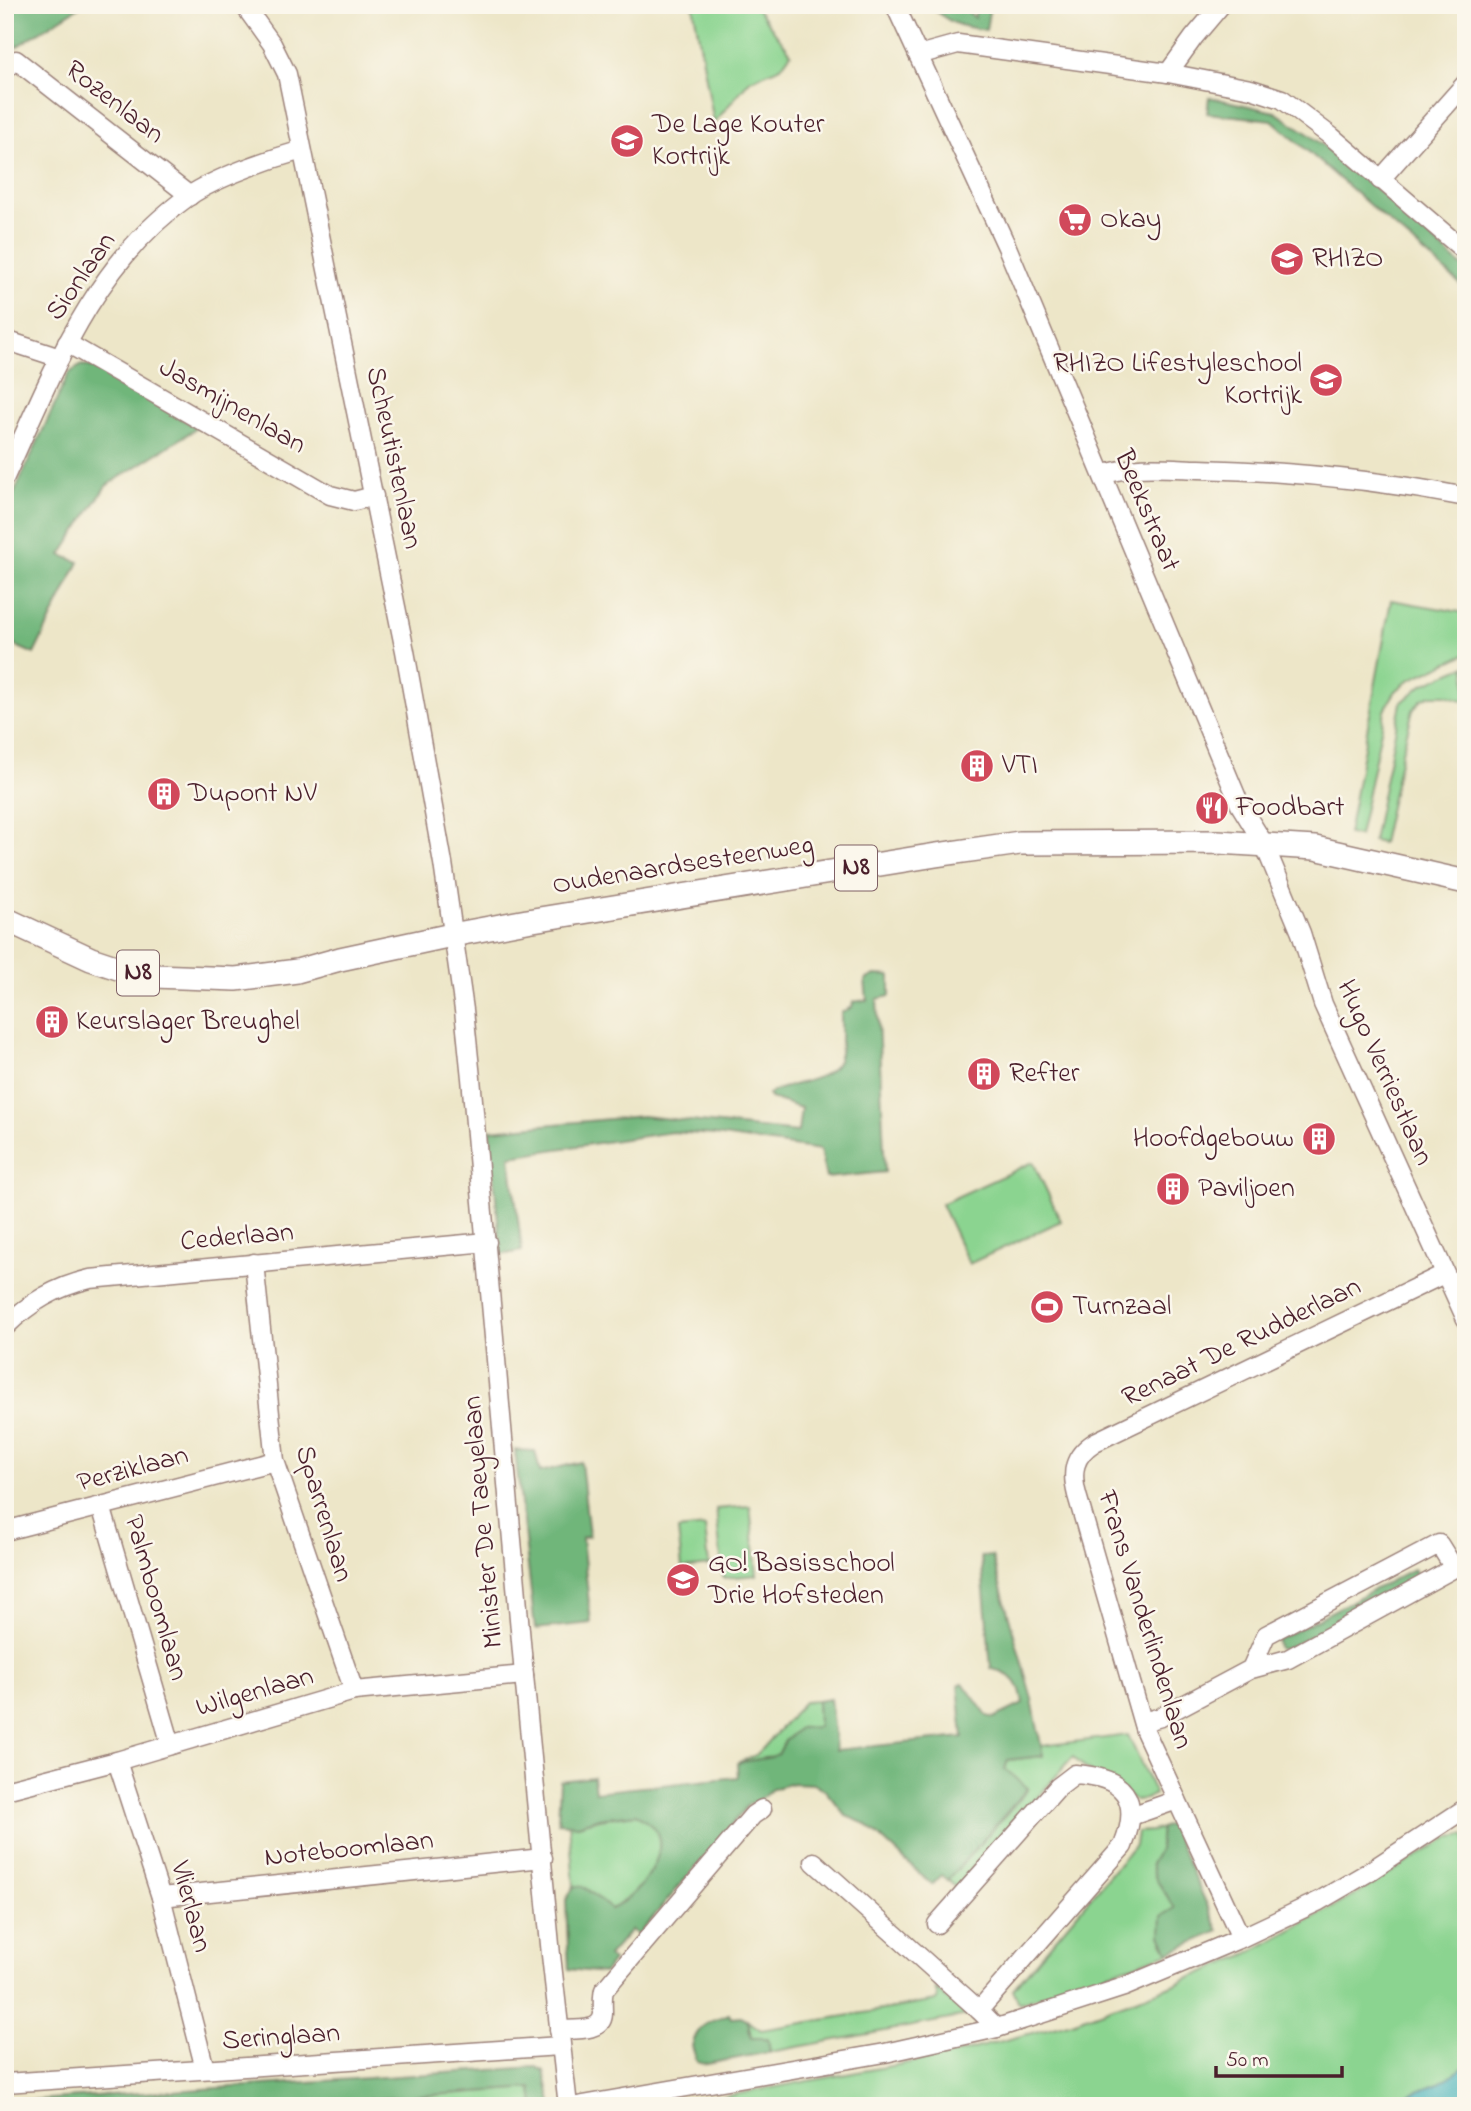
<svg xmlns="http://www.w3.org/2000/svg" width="1471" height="2111" font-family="'Indie Flower',sans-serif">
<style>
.green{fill:#8bd490;stroke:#6a7a5e;stroke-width:2}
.forest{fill:#70b67a;stroke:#5d6a52;stroke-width:2}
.water{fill:#40b0b8;stroke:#456872;stroke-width:2}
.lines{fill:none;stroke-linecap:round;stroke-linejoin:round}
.minor-casing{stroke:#9c827a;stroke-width:21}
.major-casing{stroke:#9c827a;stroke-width:26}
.minor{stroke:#fff;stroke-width:18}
.major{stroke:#fff;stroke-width:23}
.labels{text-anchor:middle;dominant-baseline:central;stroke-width:5;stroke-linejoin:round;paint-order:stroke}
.shield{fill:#fbf7ec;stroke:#7f6065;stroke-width:2}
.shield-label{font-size:26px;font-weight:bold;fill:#4a1f2b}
.street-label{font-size:28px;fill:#4a1f2b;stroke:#fbf7ec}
.poi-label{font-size:28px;fill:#4a1f2b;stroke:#fbf7ec;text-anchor:start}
</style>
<rect width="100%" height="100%" fill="#fbf7ec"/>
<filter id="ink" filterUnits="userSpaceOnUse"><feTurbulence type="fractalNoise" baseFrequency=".0143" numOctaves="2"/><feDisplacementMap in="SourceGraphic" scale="14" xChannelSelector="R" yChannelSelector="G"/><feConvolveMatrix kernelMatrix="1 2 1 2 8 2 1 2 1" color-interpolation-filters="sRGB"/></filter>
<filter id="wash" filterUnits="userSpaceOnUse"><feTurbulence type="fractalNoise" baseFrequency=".00686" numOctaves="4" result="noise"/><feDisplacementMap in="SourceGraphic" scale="28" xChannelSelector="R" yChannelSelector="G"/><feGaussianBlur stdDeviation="1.57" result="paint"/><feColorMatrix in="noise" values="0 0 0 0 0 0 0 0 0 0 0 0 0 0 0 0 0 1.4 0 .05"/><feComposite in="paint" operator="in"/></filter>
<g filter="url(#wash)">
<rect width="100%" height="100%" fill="#ede6c8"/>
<!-- green -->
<g class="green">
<path d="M693 5H754L791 53 781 67 750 80 714 123Z"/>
<path d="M1391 600 1466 613V654L1409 680 1396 691 1389 702 1385 711 1359 836 1348 834Z"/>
<path d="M1466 666V701L1446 695H1431L1422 699 1413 710 1402 752 1382 843 1373 841 1401 703 1422 685Z"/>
<path d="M1033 1162 1061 1221 969 1264 941 1204Z"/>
<path d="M750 1506 757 1575 723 1578 716 1509Z"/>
<path d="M705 1527 709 1565 682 1568 678 1530Z"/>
<path d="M817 1701 819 1727 785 1741 779 1753 772 1757 737 1763 756 1755 765 1746 804 1702Z"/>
<path d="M1128 1735 1155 1794 1145 1799 1135 1800 1085 1768 1073 1757 957 1889 948 1880 1028 1789 1005 1769 1008 1760 1043 1756 1041 1746Z"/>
<path d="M636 1814C641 1818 649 1823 654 1828 674 1854 634 1900 611 1909L584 1887 574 1886 569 1823 578 1825 599 1819Z"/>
<path d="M1161 1828 1159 1851 1151 1864 1156 1879 1175 1908 1163 1942 1169 1953 1019 2003 1013 1989 1135 1845 1137 1832 1152 1831Z"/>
<path d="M1464 1835 1466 1837V2106H672L951 2055 1072 2022 1158 1991 1243 1956 1343 1902 1450 1837Z"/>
<path d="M935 1988 967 2016 770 2052 768 2038H751L748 2021 761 2030 936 2001 938 1998Z"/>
<path d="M532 2088 534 2106H274Z"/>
</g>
<!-- forest -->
<g class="forest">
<path d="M5 5H82L5 54Z"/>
<path d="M928 5H961L975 18V5H990L986 30C956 26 951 24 928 5Z"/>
<path d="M1209 97 1275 112 1310 135 1369 182 1466 270V289L1272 120 1207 113Z"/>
<path d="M82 365 96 368 197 428 106 486 61 555 79 562 34 654 5 641V513L69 373Z"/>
<path d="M875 975 890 976V996L877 999 885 1172 826 1178 820 1150 715 1135 672 1132 510 1156 522 1251 501 1255 490 1130 642 1116 798 1132 801 1108 770 1098 768 1094C789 1081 837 1083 840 1053 842 1040 841 1026 841 1013L852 1007 853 1002 867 1000 865 980Z"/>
<path d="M515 1450 535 1451 540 1472 581 1462 589 1536 582 1538 591 1623 535 1629Z"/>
<path d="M992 1556 1032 1699 1043 1756 1008 1760 1005 1769 1028 1788 948 1880 941 1875 932 1885 866 1824 846 1816 824 1789 813 1784 794 1783 772 1789 760 1800 749 1804 638 1935 631 1930 608 1956 613 1961 604 1973 569 1969 566 1900 574 1886 584 1887 611 1909C634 1900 674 1854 654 1828 649 1823 641 1818 636 1814L599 1818 578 1825 558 1823 560 1781 593 1777 595 1792 738 1777 737 1763 771 1757 779 1753 785 1741 799 1728 818 1727 817 1701 830 1699 836 1750 963 1737 958 1685 963 1683 987 1716 994 1718 1023 1704C1019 1679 1014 1677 991 1668L981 1557Z"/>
<path d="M1413 1569 1417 1576 1412 1581 1284 1650 1278 1648 1277 1640Z"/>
<path d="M1170 1824 1219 1931 1169 1953 1161 1935 1162 1916 1175 1908 1156 1879 1151 1864 1159 1850 1161 1828Z"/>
<path d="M729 2014 731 2018 741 2017 748 2021 751 2038H768L770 2052 707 2064 697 2062 692 2046C698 2024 709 2022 729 2014Z"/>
<path d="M536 2067 544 2071 552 2106H534L532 2088 274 2106H5V2102Z"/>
</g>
<!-- water -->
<path class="water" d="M1466 2066V2106H1380L1441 2082Z"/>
</g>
<g filter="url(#ink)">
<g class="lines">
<!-- minor casing -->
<g class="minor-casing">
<g id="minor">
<path d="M244 5 272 44 287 74 405 651 443 863 464 1010 471 1078 524 1675 551 1955 568 2106"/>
<path d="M895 5 1007 247 1240 805 1264 844 1301 933 1323 1004 1466 1319"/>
<path d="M918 55 958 44 1168 73 1251 89 1282 99 1332 137 1466 252"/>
<path d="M5 69 16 60 190 196"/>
<path d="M1168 73 1194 37 1221 5"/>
<path d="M1380 180 1466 83"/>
<path d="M5 340 60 358"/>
<path d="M67 343 330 495 354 501 374 496"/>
<path d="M1103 475C1132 464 1168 468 1199 469 1288 471 1378 480 1466 497"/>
<path d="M5 477C52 374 93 263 189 196 217 177 270 159 302 150"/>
<path d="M254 1263 275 1461 354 1691"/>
<path d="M5 1327C30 1302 56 1287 90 1279L487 1242"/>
<path d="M101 1506 171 1745"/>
<path d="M5 1531 275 1461"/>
<path d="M1143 1722 1161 1717 1251 1669 1288 1659 1454 1568 1439 1544 1266 1635 1251 1669"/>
<path d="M117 1761 161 1897 205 2069"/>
<path d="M5 1790 117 1761 354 1691 524 1675"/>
<path d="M1131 1816 1177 1800"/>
<path d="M814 1862 979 2010"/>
<path d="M161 1897 543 1858"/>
<path d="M937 1924 1058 1787 1075 1774C1124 1777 1142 1798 1123 1846L979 2010 997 2028"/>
<path d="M1241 1938 1145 1731 1077 1495C1071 1472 1073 1456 1095 1442L1444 1274"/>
<path d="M559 2030C573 2029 602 2033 603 2014 603 2005 602 1998 604 1990L753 1815 762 1809"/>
<path d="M5 2083 560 2046"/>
<path d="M577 2106 885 2053 997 2028 1124 1987 1241 1938 1319 1901 1367 1873 1466 1808"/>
</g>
</g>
<!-- major casing -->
<g class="major-casing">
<path id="major" d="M5 919 91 959 121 969 154 976 236 979 297 971 340 959 452 935 527 921 936 855 1020 843 1218 842 1315 848 1466 882"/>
</g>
<!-- minor -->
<use href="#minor" class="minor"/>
<!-- major -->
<use href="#major" class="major"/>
</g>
</g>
<!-- icons -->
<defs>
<g id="school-disc" transform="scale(1.75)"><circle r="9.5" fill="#d1495b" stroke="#fbf7ec"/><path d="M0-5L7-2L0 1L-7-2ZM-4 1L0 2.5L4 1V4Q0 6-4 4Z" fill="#fff"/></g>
<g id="supermarket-disc" transform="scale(1.75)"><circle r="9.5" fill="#d1495b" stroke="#fbf7ec"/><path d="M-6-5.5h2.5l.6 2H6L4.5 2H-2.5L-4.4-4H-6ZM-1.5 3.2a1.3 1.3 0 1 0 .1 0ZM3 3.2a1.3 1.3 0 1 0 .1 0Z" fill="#fff"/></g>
<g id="building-disc" transform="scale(1.75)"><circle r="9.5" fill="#d1495b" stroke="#fbf7ec"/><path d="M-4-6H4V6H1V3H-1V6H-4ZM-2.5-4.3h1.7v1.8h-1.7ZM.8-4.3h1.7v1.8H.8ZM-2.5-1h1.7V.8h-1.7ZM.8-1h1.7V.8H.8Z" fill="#fff"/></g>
<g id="restaurant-disc" transform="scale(1.75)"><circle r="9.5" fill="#d1495b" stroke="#fbf7ec"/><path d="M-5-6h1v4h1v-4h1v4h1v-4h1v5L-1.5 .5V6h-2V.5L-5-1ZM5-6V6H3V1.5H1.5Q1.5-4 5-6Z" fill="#fff"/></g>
<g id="stadium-disc" transform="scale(1.75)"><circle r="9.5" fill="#d1495b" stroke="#fbf7ec"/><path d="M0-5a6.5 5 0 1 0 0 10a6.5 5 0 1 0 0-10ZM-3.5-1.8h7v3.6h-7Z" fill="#fff"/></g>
</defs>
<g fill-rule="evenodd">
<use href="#school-disc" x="627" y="141"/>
<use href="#supermarket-disc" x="1075" y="220"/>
<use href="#school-disc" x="1287" y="259"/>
<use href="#school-disc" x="1326" y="380"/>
<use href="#building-disc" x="977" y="766"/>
<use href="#building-disc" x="164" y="794"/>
<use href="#restaurant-disc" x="1212" y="808"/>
<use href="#building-disc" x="52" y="1022"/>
<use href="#building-disc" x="984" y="1074"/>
<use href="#building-disc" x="1319" y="1139"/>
<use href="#building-disc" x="1173" y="1189"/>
<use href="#stadium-disc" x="1047" y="1307"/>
<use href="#school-disc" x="683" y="1580"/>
</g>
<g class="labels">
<!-- shield labels -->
<g class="shield">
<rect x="835" y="845.5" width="42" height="45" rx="5"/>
<rect x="117" y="950.5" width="42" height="45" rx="5"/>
</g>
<g class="shield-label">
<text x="856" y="868">N8</text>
<text x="138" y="973">N8</text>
</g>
<!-- street labels -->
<g class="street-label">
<text transform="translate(114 103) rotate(38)">Rozenlaan</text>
<text transform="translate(82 277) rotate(-55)">Sionlaan</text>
<text transform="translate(232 407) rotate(30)">Jasmijnenlaan</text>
<text transform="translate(393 458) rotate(78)">Scheutistenlaan</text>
<text transform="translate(1146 511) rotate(67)">Beekstraat</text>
<text transform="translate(683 866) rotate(-9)">Oudenaardsesteenweg</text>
<text transform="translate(1384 1073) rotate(66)">Hugo Verriestlaan</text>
<text transform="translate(237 1238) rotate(-5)">Cederlaan</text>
<text transform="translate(1242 1343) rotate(-26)">Renaat De Rudderlaan</text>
<text transform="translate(133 1470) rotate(-15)">Perziklaan</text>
<text transform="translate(323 1514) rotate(73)">Sparrenlaan</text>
<text transform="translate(484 1522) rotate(-95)">Minister De Taeyelaan</text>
<text transform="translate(155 1598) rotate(74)">Palmboomlaan</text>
<text transform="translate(1144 1620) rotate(73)">Frans Vanderlindenlaan</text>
<text transform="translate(255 1693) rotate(-16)">Wilgenlaan</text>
<text transform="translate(349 1850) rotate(-6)">Noteboomlaan</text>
<text transform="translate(190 1907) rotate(75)">Vlierlaan</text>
<text transform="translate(281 2038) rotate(-4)">Seringlaan</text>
</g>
<!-- poi labels -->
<g class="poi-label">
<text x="652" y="125">De Lage Kouter<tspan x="652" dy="32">Kortrijk</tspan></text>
<text x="1100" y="220">Okay</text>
<text x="1312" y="259">RHIZO</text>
<text x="1302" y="364" text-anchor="end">RHIZO Lifestyleschool<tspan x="1302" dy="32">Kortrijk</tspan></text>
<text x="1002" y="766">VTI</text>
<text x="188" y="794">Dupont NV</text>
<text x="1236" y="808">Foodbart</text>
<text x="76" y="1022">Keurslager Breughel</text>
<text x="1009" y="1074">Refter</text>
<text x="1294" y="1139" text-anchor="end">Hoofdgebouw</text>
<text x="1198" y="1189">Paviljoen</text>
<text x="1072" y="1307">Turnzaal</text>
<text x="708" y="1564">GO! Basisschool<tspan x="708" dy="32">Drie Hofsteden</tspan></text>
</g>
</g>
<!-- margin -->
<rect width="1471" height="2111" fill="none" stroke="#fbf7ec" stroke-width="28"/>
<!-- scale -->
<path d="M1216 2066v10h126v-10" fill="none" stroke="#4a1f2b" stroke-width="3.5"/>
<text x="1226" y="2066" font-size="21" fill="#4a1f2b" stroke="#fbf7ec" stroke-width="5" paint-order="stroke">50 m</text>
</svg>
